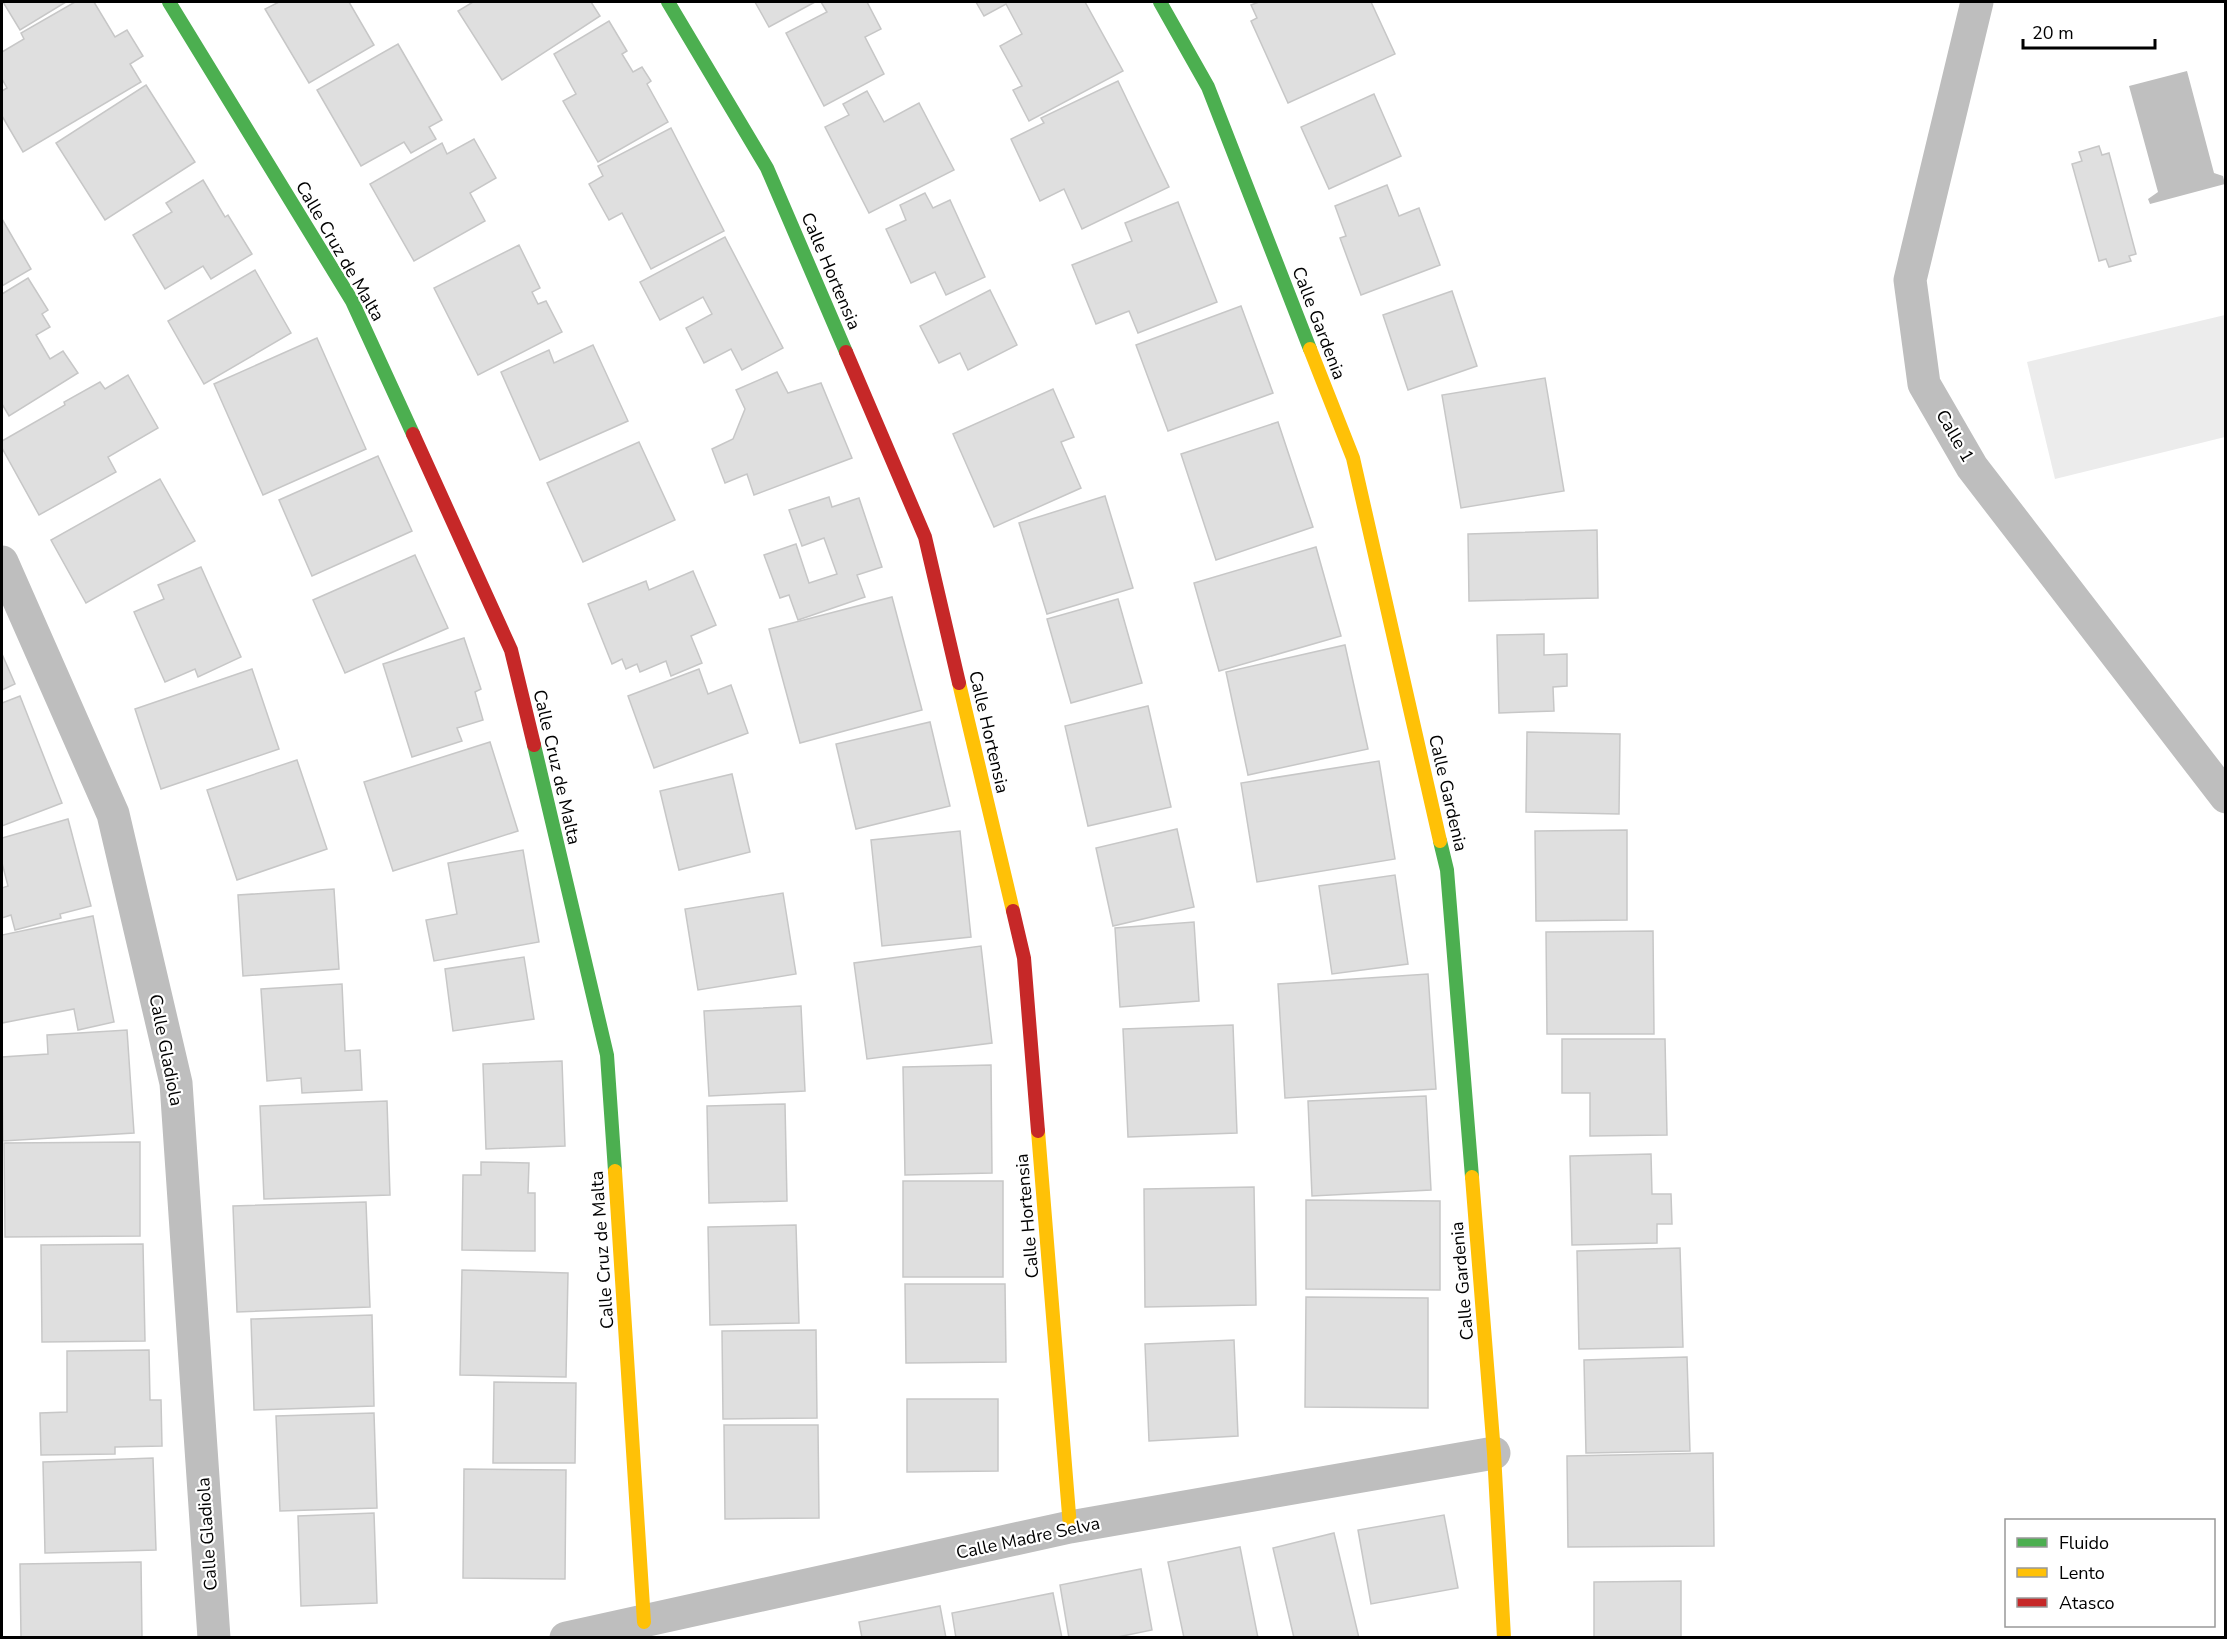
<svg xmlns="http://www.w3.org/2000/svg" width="2227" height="1639" font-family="'Nunito Sans',sans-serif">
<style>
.green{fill:#ececec}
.water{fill:#bfbfbf}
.building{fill:#dfdfdf;stroke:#c7c7c7;stroke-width:1.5}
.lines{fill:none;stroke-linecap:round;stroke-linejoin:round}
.street{stroke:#bebebe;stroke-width:33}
.fast{stroke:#4caf50;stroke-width:14}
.slow{stroke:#ffc107;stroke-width:14}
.jam{stroke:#c62828;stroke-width:14}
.labels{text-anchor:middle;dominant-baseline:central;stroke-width:4.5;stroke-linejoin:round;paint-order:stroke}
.street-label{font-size:18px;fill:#000;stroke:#fff}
</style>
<rect width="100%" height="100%" fill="#fff"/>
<!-- green -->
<path class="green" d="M2225 315V437L2055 479 2027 362Z"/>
<!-- water -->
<path class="water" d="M2187 71 2214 173 2223 176 2225 184 2150 204 2148 199 2158 192 2129 86Z"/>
<!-- building -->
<g class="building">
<path d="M3 2H66L20 30Z"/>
<path d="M75 2H94L115 37 127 30 143 56 130 64 141 82 23 152 2 116V91L7 88 2 79V52L24 39 21 33Z"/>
<path d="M279 2H349L374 45 309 83 265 9Z"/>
<path d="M473 2H591L600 16 502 80 458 11Z"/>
<path d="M755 2H815L769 27Z"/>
<path d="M821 2H867L881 29 865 37 884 74 824 106 786 33 827 12Z"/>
<path d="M976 2H1085L1123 71 1029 121 1013 90 1022 86 1000 46 1022 34 1006 4 984 16Z"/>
<path d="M1259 2H1371L1395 54 1288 103 1251 21 1257 18 1251 5Z"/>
<path d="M609 21 627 51 622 54 633 72 642 67 651 81 647 84 668 122 598 162 563 101 576 94 554 54Z"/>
<path d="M398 44 442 120 429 127 436 139 411 153 404 142 361 166 317 90Z"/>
<path d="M1118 81 1169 187 1082 229 1064 189 1040 201 1011 139 1044 123 1041 118Z"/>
<path d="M146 85 195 162 105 220 56 143Z"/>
<path d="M867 91 884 122 919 103 954 170 869 213 825 127 849 115 843 104Z"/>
<path d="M1374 94 1401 156 1329 189 1301 127Z"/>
<path d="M671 128 724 231 651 269 622 213 609 220 589 184 603 176 598 166Z"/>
<path d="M474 139 496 178 470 193 485 221 414 261 370 184 442 143 447 154Z"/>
<path d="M2099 146 2102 155 2109 153 2136 254 2129 256 2131 261 2109 267 2106 259 2099 261 2072 164 2082 161 2079 152Z"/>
<path d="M203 180 225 217 228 215 252 254 211 279 203 266 165 289 133 235 172 212 166 203Z"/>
<path d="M1387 185 1399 216 1419 208 1440 265 1361 295 1340 238 1346 236 1335 206Z"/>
<path d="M925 193 933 208 950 200 985 277 946 295 935 272 911 283 886 229 906 220 900 205Z"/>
<path d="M1178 202 1217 302 1138 333 1129 311 1096 324 1072 265 1132 241 1125 223Z"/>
<path d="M2 219 31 269 2 286Z"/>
<path d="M725 237 783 348 742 370 731 349 704 363 686 328 712 314 703 297 660 320 640 282Z"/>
<path d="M519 245 540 288 532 292 538 304 546 301 562 332 478 375 434 288Z"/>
<path d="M255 270 291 333 204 384 168 321Z"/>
<path d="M28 278 48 310 42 314 50 327 36 335 50 359 63 351 78 373 9 416 2 404V294Z"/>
<path d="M990 290 1017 345 968 370 960 353 939 363 920 326Z"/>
<path d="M1452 291 1477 366 1408 390 1383 315Z"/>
<path d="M1241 306 1273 393 1168 431 1136 345Z"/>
<path d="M317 338 366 449 263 495 214 384Z"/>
<path d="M593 345 628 421 540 460 501 372 549 350 554 363Z"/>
<path d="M777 372 788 393 821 383 852 458 754 495 747 474 725 483 712 449 733 439 745 409 736 390Z"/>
<path d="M128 375 158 428 108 457 116 472 39 515 2 448V441L65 405 64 402 100 382 105 389Z"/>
<path d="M1545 378 1564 491 1461 508 1442 395Z"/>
<path d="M1053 389 1074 437 1061 442 1081 488 994 527 953 434Z"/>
<path d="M1278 422 1313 527 1216 560 1181 454Z"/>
<path d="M639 442 675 520 583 562 547 483Z"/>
<path d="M378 456 412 531 312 576 279 500Z"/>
<path d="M160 479 195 541 86 603 51 540Z"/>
<path d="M1105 496 1133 588 1047 614 1019 523Z"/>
<path d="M829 497 832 507 859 498 882 567 857 575 865 597 798 620 789 595 780 598 764 555 796 544 809 583 837 574 824 538 802 546 789 510Z"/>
<path d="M1597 530 1598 598 1469 601 1468 534Z"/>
<path d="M1316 547 1341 636 1219 671 1194 583Z"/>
<path d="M415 555 448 628 345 673 313 600Z"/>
<path d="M201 567 241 657 198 677 195 669 165 682 134 612 164 599 158 585Z"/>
<path d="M693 571 716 625 691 636 702 663 671 676 666 661 640 672 637 664 626 669 622 659 612 664 588 604 646 581 649 590Z"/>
<path d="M892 597 922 710 800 743 769 629Z"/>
<path d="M1118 599 1142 683 1071 703 1047 619Z"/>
<path d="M1544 634V655L1567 654V686L1553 687 1554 711 1499 713 1497 635Z"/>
<path d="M464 638 481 689 475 692 483 720 457 728 462 741 412 757 383 664Z"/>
<path d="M1345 645 1368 749 1248 775 1226 672Z"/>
<path d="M2 654 15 684 2 690Z"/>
<path d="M252 669 279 749 161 789 135 709Z"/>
<path d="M699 669 708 694 731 685 748 733 654 768 628 696Z"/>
<path d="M20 696 62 803 2 826V703Z"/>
<path d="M1148 706 1171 807 1088 826 1065 726Z"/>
<path d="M930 722 950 806 856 829 836 744Z"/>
<path d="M1527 732 1620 734 1619 814 1526 812Z"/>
<path d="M490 742 518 831 393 871 364 782Z"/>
<path d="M297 760 327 849 237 880 207 790Z"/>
<path d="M1379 761 1395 859 1257 882 1241 783Z"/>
<path d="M732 774 750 852 679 870 660 791Z"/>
<path d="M68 819 91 906 60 914 61 918 15 930 11 915 2 918V888L8 886 2 863V838Z"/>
<path d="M1177 829 1194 907 1113 926 1096 848Z"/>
<path d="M1627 830V920L1536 921 1535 831Z"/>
<path d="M960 831 971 937 882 946 871 840Z"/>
<path d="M523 850 539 942 434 961 426 920 457 914 448 863Z"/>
<path d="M1395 875 1408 964 1332 974 1319 886Z"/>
<path d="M334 889 339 969 243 976 238 895Z"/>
<path d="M783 893 796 974 698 990 685 909Z"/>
<path d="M93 916 114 1022 78 1030 74 1009 2 1023V935Z"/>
<path d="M1194 922 1199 1001 1120 1007 1115 928Z"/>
<path d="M1653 931 1654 1034H1547L1546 932Z"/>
<path d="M981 946 992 1043 867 1059 854 963Z"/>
<path d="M524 957 534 1019 453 1031 445 969Z"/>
<path d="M1428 974 1436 1089 1285 1098 1278 984Z"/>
<path d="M342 984 345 1051 360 1050 362 1090 302 1093 301 1078 267 1081 261 989Z"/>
<path d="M801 1006 805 1091 709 1096 704 1011Z"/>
<path d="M1233 1025 1237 1133 1128 1137 1123 1029Z"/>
<path d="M127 1030 134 1133 3 1141 2 1057 48 1054 47 1035Z"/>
<path d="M1562 1039H1665L1667 1135 1590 1136V1093H1562Z"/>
<path d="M562 1061 565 1146 486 1149 483 1064Z"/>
<path d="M991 1065 992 1173 905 1175 903 1067Z"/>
<path d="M1426 1096 1431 1190 1312 1196 1308 1101Z"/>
<path d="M387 1101 390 1195 264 1199 260 1106Z"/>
<path d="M785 1104 787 1201 709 1203 707 1106Z"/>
<path d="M140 1142V1236L5 1237 4 1143Z"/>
<path d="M1651 1154 1652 1194H1671L1672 1224H1657V1243L1572 1245 1570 1156Z"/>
<path d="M481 1162 529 1163 528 1193H535V1251L462 1250 463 1175H481Z"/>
<rect x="903" y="1181" width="100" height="96"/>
<path d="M1254 1187 1256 1305 1145 1307 1144 1189Z"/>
<path d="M1306 1200 1440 1201V1290L1306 1289Z"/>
<path d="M366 1202 370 1307 237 1312 233 1206Z"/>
<path d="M796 1225 799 1323 710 1325 708 1227Z"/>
<path d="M143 1244 145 1341 42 1342 41 1245Z"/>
<path d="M1680 1248 1683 1347 1579 1349 1577 1251Z"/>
<path d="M462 1270 568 1273 566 1377 460 1375Z"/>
<path d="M905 1284H1005L1006 1362 906 1363Z"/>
<path d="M1306 1297 1428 1298V1408L1305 1407Z"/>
<path d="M372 1315 374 1406 254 1410 251 1319Z"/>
<path d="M816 1330 817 1418 723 1419 722 1331Z"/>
<path d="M1234 1340 1238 1436 1149 1441 1145 1344Z"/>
<path d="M149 1350 150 1400H161L162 1446 115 1447V1454L41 1455 40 1413 67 1412V1351Z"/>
<path d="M1687 1357 1690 1451 1586 1453 1584 1360Z"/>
<path d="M494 1382 576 1383 575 1463H493Z"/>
<path d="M907 1399H998V1471L907 1472Z"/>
<path d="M374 1413 377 1508 280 1511 276 1416Z"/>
<path d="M724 1425H818L819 1518 725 1519Z"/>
<path d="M1713 1453 1714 1546 1568 1547 1567 1456Z"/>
<path d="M153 1458 156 1550 45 1553 43 1462Z"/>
<path d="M464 1469 566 1470 565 1579 463 1578Z"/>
<path d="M374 1513 377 1603 301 1606 298 1516Z"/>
<path d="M1444 1515 1458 1588 1371 1604 1358 1530Z"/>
<path d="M1334 1533 1359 1638H1294L1273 1548Z"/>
<path d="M1240 1547 1258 1638H1184L1168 1562Z"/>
<path d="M141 1562 142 1638H21L20 1564Z"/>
<path d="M1141 1569 1152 1630 1113 1638H1069L1060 1585Z"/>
<path d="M1681 1581V1638H1594V1582Z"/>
<path d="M1053 1593 1062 1638H956L952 1613Z"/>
<path d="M940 1606 946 1638H862L859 1622Z"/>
</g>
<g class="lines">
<!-- street -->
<g class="street">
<path d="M1977 2 1910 280 1924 384 1972 467 2226 797"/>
<path d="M2 562 113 814 176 1083 214 1638"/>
<path d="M566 1638 1070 1527 1494 1453"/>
</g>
<!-- fast -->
<g class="fast">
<path d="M169 2 352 301 413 434"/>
<path d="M668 2 767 168 846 352"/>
<path d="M1160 2 1208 87 1310 349"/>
<path d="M534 745 607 1055 615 1171"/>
<path d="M1440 841 1447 870 1472 1177"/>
</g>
<!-- slow -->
<g class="slow">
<path d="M1310 349 1353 458 1440 841"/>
<path d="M959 683 1013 911"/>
<path d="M1038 1131 1070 1527"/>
<path d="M615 1171 644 1622"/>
<path d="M1472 1177 1494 1453 1504 1638"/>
</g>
<!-- jam -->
<g class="jam">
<path d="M846 352 925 537 959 683"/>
<path d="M413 434 511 650 534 745"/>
<path d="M1013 911 1024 958 1038 1131"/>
</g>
</g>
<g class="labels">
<!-- street labels -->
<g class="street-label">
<text transform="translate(340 251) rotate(60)">Calle Cruz de Malta</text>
<text transform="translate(831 271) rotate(67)">Calle Hortensia</text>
<text transform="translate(1319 323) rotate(69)">Calle Gardenia</text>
<text transform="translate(1955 436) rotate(60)">Calle 1</text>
<text transform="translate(989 732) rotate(77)">Calle Hortensia</text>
<text transform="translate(557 767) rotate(77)">Calle Cruz de Malta</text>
<text transform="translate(1448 793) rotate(77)">Calle Gardenia</text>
<text transform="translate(166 1050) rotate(79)">Calle Gladiola</text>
<text transform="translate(1027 1216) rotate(-95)">Calle Hortensia</text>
<text transform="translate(602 1250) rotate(-94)">Calle Cruz de Malta</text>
<text transform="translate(1462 1281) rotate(-95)">Calle Gardenia</text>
<text transform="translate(207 1534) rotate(-94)">Calle Gladiola</text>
<text transform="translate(1028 1538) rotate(-12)">Calle Madre Selva</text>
</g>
</g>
<!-- border -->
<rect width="2227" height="1639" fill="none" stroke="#000000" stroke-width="6"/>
<!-- legend -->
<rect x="2005" y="1519" width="210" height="108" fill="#ffffff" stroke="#999999" stroke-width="1.5"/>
<rect x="2017" y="1538" width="30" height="9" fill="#4caf50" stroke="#999999" stroke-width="1.5"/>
<text x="2059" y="1549" font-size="18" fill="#000000">Fluido</text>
<rect x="2017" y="1568" width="30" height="9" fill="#ffc107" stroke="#999999" stroke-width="1.5"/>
<text x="2059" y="1579" font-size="18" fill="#000000">Lento</text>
<rect x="2017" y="1598" width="30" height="9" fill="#c62828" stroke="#999999" stroke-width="1.5"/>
<text x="2059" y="1609" font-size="18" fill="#000000">Atasco</text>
<!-- scale -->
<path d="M2023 39v9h132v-9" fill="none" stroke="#000000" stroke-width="3"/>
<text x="2032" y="39" font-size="18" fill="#000000" stroke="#ffffff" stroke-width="4.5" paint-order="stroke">20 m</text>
</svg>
